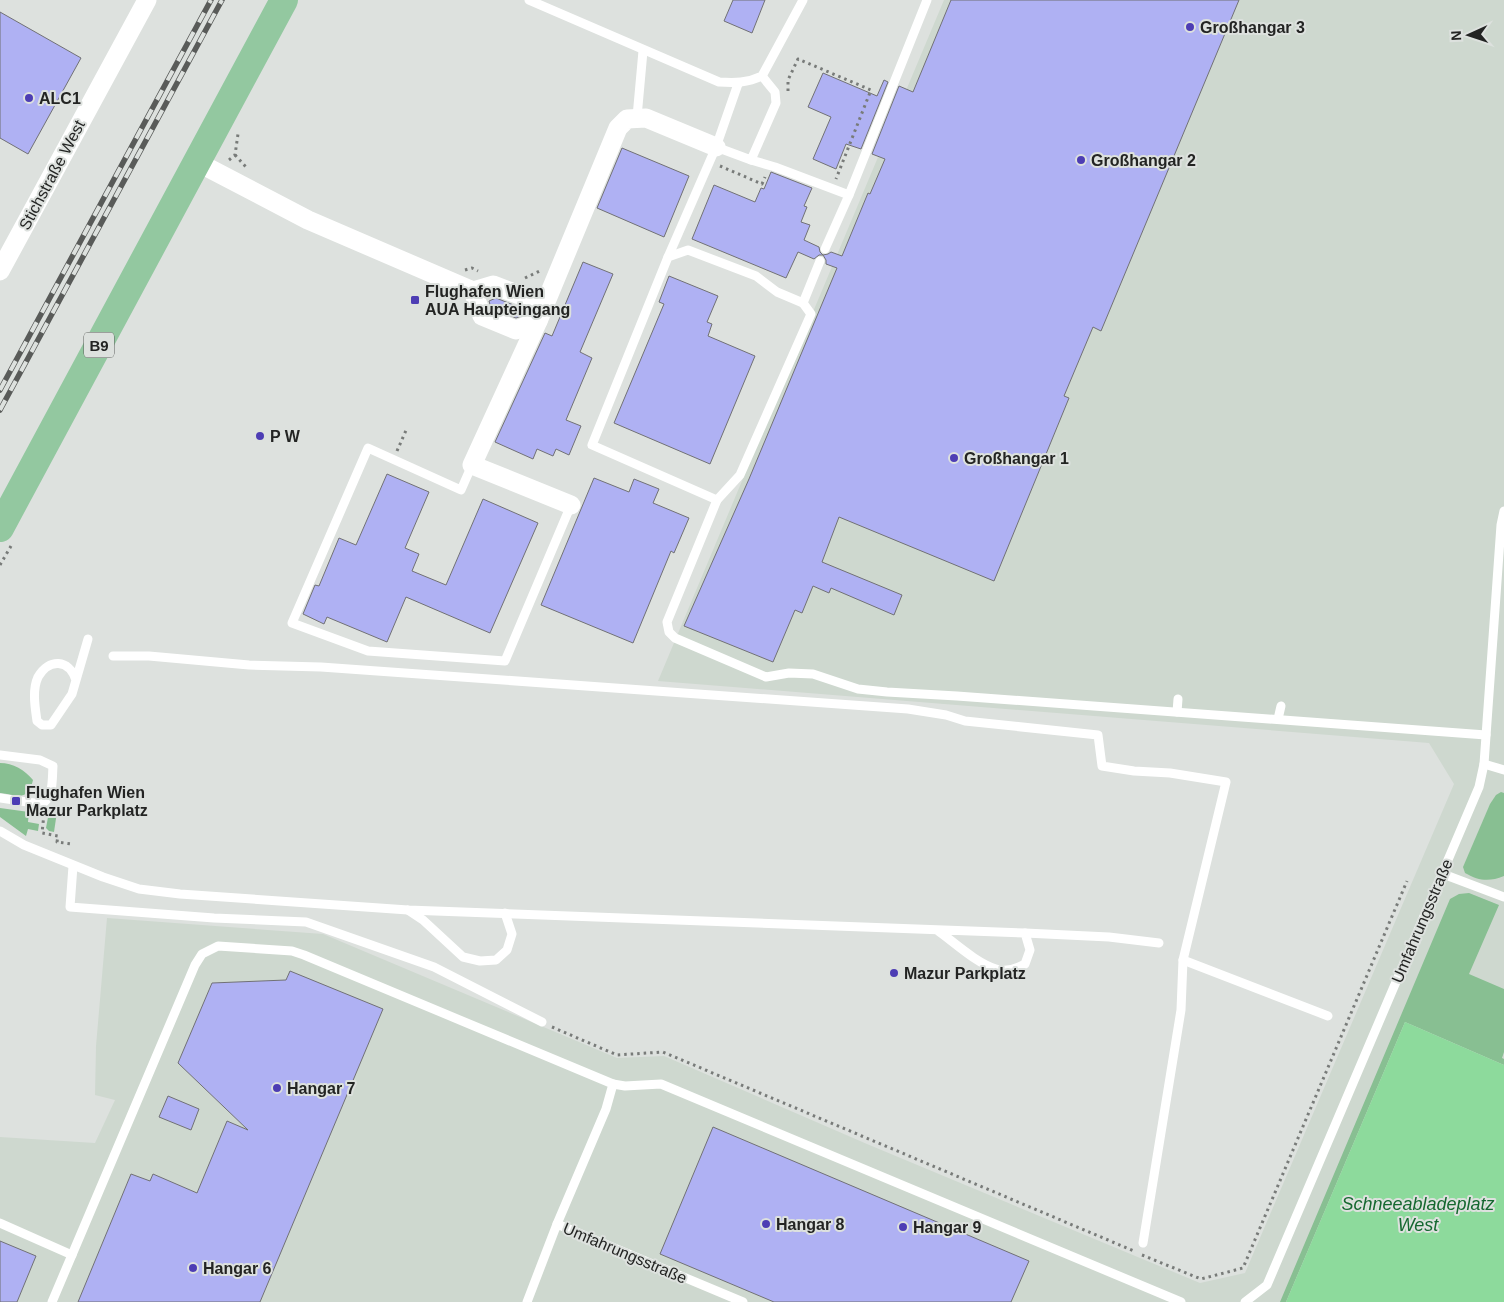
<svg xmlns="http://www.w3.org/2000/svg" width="1504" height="1302" font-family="Arial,sans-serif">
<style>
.built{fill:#ced8cf}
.green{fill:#88bf92}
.water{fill:#8dda9c}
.building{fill:#afb1f3;stroke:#717175}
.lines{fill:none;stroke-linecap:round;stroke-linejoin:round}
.path{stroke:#787b79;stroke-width:3;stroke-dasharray:2.5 4;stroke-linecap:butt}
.lane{stroke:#fff;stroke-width:9}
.street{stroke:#fff;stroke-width:19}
.primary{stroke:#93c8a0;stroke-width:28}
.rail-casing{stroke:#595b59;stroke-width:5.5}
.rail{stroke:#dde1de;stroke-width:4;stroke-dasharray:11;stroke-linecap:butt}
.poi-dot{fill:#4d3db4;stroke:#dde1de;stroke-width:2}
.labels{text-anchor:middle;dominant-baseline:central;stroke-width:4;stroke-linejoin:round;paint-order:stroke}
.shield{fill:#dde1de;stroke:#5b5d5b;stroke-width:1}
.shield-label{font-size:15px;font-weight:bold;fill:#232423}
.poi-label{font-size:16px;font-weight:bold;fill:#232423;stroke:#dde1de;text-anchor:start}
.street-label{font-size:16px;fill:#232423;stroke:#dde1de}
.water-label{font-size:18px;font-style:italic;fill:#156830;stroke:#dde1de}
</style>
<rect width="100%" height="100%" fill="#dde1de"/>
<!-- built -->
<path class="built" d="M944 0H1504V1302H0V1137L95 1143 115 1100 95 1095 96 1046 107 918 323 934 617 1058 664 1056 867 1144 1200 1283 1245 1273 1454 784 1429 743 658 681Z"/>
<!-- green -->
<g class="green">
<path d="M0 763C13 763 25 770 33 780 28 802 18 795 0 793Z"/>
<path d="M1501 792 1504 793V876C1489 882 1479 881 1465 873L1463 867 1490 804 1496 795Z"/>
<path d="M58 805 54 832 49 831 46 828 49 812Z"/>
<path d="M0 808 29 812 28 822 39 824 38 831 28 829 26 836 0 817Z"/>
<path d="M1469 893 1499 905 1469 974 1504 989V1052L1502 1058 1504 1059V1065L1405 1022 1286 1302H1280L1450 899 1459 894Z"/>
</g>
<!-- water -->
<path class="water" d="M1405 1022 1504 1065V1302H1286Z"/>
<!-- building -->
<g class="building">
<path d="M733 0H765L752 33 724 21Z"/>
<path d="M951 0H1239L1101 331 1093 327 1064 396 1069 398 994 581 839 517 822 562 902 595 894 615 831 588 829 593 813 586 802 613 795 610 773 662 684 626 749 479 837 268 826 264V260L823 255H819L814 259 798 252 786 278 692 239 714 185 755 202 761 188 764 189 771 172 812 188 804 206 807 207 801 222 810 225 804 240 819 247 820 252 823 255 828 254 831 252 842 256 868 193 870 194 885 159 872 154 899 86 913 92Z"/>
<path d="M0 12 81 58 28 154 0 138Z"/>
<path d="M823 73 877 96 884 80 888 82 861 149 846 144 836 169 813 159 831 117 808 107Z"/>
<path d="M622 148 689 176 664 237 597 208Z"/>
<path d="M583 262 613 274 580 352 592 358 566 420 581 426 569 455 556 449 553 456 537 449 533 459 495 442 545 333 552 336Z"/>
<path d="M669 276 718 296 707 322 712 324 708 336 755 356 710 464 614 423 664 304 659 302Z"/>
<path d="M496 298 521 308 524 315 516 318 491 308 489 301Z"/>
<path d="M387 474 429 492 405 548 419 554 412 571 446 585 483 499 538 523 490 633 406 597 387 642 327 617 324 624 303 614 315 585 319 586 339 538 356 545Z"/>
<path d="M594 478 629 492 634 479 659 489 653 503 689 518 674 553 671 551 633 643 541 605Z"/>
<path d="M290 971 383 1009 260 1302H78L131 1174 150 1181 153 1174 197 1193 227 1121 248 1130 178 1063 212 983 286 980Z"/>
<path d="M168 1096 199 1109 191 1130 159 1117Z"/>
<path d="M713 1127 1029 1261 1011 1302H774L660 1254Z"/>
<path d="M0 1241 36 1256 17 1302H0Z"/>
</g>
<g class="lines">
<!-- path -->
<g class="path">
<path d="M788 91V80L798 59 871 90 836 179"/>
<path d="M235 155 246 167"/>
<path d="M229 160 235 155 238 134"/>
<path d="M720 166 762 184 765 177"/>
<path d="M465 270 472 268 478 271"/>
<path d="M525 278 542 270"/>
<path d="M397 451 407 428"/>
<path d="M0 565 11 546"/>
<path d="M44 814 42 833 58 836 57 842 72 844"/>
<path d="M552 1027 617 1055 663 1052 1134 1251"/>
<path d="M1142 1255 1201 1279 1243 1268 1407 881"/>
</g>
<!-- lane -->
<g class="lane">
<path d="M529 0 719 82C735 83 747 83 762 76L803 0"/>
<path d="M738 84 716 147 751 160 776 103 775 92 762 76"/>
<path d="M637 117 643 51"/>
<path d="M751 160 775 167 849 195 927 0"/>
<path d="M825 249 849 195"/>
<path d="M668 257 716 147"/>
<path d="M803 303 811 314 740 475 717 500 667 622 669 632 675 638 766 677 789 673 813 674 858 689 887 692 957 696 1486 735"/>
<path d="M472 465 461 490 368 448 292 623 368 651 505 661 571 505"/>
<path d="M717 500 592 445 668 257 688 250 756 276 777 292 803 303 820 261"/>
<path d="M113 656H149L249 665 321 667 908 709 946 715 965 721 1098 735 1102 766 1134 771 1170 773 1226 782 1183 960 1181 1010 1143 1243"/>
<path d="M76 680C69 659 49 658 38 677 32 690 35 707 37 721L42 725H51L72 694 88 639"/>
<path d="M1177 712 1178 699"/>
<path d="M1278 719 1281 706"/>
<path d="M0 755 40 760 53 766C52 778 54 799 41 804L0 798"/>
<path d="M1484 764 1504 770"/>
<path d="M0 831 24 845 103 877 139 889 180 894 408 910 1025 933 1030 950 1025 964C1016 969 1006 972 996 969 976 963 954 942 937 930"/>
<path d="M73 866 70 907 214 918 306 922 434 967 542 1022"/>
<path d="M1443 874 1504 897"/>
<path d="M408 910 423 920 463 957 480 961 496 960 507 950 512 934 505 913"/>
<path d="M1025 933 1109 937 1159 943"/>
<path d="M1183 960 1328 1016"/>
<path d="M613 1084 625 1086 661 1084 1181 1302"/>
<path d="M0 1223 72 1255"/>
<path d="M52 1302 195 965 202 954 218 946 292 951 304 955 613 1084 606 1109 557 1224"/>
<path d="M527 1302 557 1224 743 1302"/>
<path d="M1245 1302 1267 1285 1479 787 1484 764 1501 525 1504 511"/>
</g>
<!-- street -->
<g class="street">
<path d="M197 162 308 220 473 291 493 285 530 299 538 321 516 330 482 316 473 291"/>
<path d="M0 271 147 0"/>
<path d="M571 505 472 465 538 321 618 128 627 119 646 118 716 147"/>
</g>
<!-- primary -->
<path class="primary" d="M0 528 284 0"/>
<!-- rail casing -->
<g class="rail-casing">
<g id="rail">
<path d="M0 390 211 0"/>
<path d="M0 410 222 0"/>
</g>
</g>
<!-- rail -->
<use href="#rail" class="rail"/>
</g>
<!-- markers -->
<g class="poi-dot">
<circle cx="1190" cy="27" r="5"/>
<circle cx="29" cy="98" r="5"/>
<circle cx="1081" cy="160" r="5"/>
<rect x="410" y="295" width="10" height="10" rx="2.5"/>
<circle cx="260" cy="436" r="5"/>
<circle cx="954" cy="458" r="5"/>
<rect x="11" y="796" width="10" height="10" rx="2.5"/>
<circle cx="894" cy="973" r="5"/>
<circle cx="277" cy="1088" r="5"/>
<circle cx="766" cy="1224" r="5"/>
<circle cx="903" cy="1227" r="5"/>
<circle cx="193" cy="1268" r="5"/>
</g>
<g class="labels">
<!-- shield labels -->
<rect class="shield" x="84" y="332.5" width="30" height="25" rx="4"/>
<g class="shield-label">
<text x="99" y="345">B9</text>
</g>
<!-- poi labels -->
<g class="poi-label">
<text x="1200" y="27">Großhangar 3</text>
<text x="39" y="98">ALC1</text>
<text x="1091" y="160">Großhangar 2</text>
<text x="425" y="291">Flughafen Wien<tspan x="425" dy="18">AUA Haupteingang</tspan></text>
<text x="270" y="436">P W</text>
<text x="964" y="458">Großhangar 1</text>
<text x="26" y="792">Flughafen Wien<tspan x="26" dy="18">Mazur Parkplatz</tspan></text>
<text x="904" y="973">Mazur Parkplatz</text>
<text x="287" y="1088">Hangar 7</text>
<text x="776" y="1224">Hangar 8</text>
<text x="913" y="1227">Hangar 9</text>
<text x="203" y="1268">Hangar 6</text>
</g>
<!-- street labels -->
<g class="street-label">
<text transform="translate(52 175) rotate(-62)">Stichstraße West</text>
<text transform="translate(1422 921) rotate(-67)">Umfahrungsstraße</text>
<text transform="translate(625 1253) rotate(23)">Umfahrungsstraße</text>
</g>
<!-- water labels -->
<g class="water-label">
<text x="1418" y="1204">Schneeabladeplatz<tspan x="1418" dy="21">West</tspan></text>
</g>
</g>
<!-- north arrow -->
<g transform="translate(1469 35) rotate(267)" stroke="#dde1de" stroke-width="4" paint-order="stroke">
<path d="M0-4L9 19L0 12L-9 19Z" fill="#232423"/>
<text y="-8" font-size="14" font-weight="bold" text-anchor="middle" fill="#232423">N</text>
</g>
</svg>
